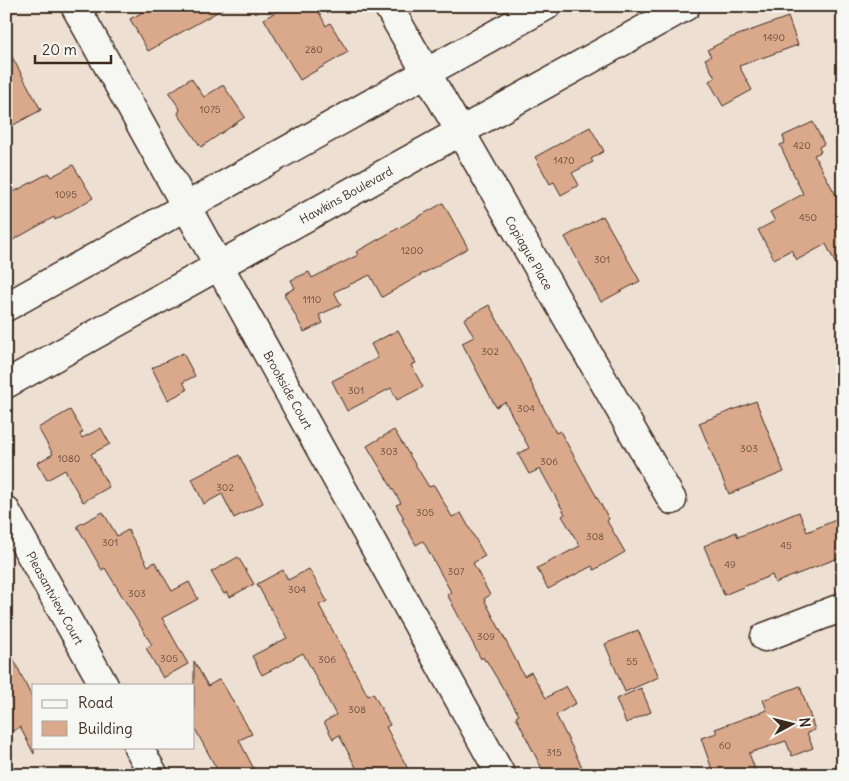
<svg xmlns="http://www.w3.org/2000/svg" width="849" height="781" font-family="Delius,sans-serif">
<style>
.building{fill:#daa98c;stroke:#3b2a1e}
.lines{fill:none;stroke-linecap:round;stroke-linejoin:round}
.minor-casing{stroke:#3b2a1e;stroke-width:31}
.minor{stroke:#f6f6f2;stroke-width:28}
.labels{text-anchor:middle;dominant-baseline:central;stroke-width:4;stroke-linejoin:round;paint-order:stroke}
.number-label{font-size:10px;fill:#634a3a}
.street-label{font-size:12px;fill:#3b2a1e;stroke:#f6f6f2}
</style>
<rect width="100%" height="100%" fill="#eedfd3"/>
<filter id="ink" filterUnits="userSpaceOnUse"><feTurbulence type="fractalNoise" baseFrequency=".02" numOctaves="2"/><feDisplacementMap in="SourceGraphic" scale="10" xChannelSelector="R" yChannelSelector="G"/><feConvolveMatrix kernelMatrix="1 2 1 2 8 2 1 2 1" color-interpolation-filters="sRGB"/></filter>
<g filter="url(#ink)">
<!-- building -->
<g class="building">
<path d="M154 6H228L148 51 130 19Z"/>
<path d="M279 6H316L326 26 330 23 348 52 300 80 264 19 279 10Z"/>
<path d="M788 17 798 45 739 66 752 90 723 106 709 81 715 78 705 59 711 56 707 50 730 38Z"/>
<path d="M6 46 41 110 6 129Z"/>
<path d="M191 78 204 97 223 85 245 117 201 147 178 114 180 109 169 93Z"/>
<path d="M813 122 824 144 819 147 821 152 814 155 843 208V279L826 244 797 260 791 250 774 259 758 230 775 221 770 212 803 194 780 145 785 143 783 136Z"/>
<path d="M590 127 604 151 591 159 593 162 572 173 579 185 561 195 554 182 550 184 535 157Z"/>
<path d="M73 165 93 198 55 220 54 217 6 244V196L49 173 51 177Z"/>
<path d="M443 203 468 248 382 297 370 275 334 292 341 305 319 315 323 323 304 332 284 294 295 288 291 280 309 272 312 278 358 255 356 252Z"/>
<path d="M603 216 640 281 601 302 565 237Z"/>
<path d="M489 305 519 359 556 433 560 431 609 519 607 521 625 552 594 570 592 566 548 589 537 568 580 546 562 516 565 514 540 469 529 474 518 454 529 448 505 402 496 407 462 343 474 337 464 319Z"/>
<path d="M398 330 416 363 411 365 423 387 397 400 391 388 347 411 332 381 378 358 371 344Z"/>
<path d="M183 353 195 376 183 382 187 390 168 400 152 368Z"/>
<path d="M756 401 784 472 729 494 699 423Z"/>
<path d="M70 410 83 432 80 434 82 438 101 428 110 444 91 454 109 487 83 502 65 470 47 480 37 463 53 454 38 428Z"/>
<path d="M394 430 429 487 434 485 452 517 461 513 485 556 473 563 490 595 484 599 524 676 531 672 546 698 566 686 576 703 556 715 586 775H545L516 717 519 715 486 660 485 661 483 657 481 659 447 594 451 592 423 541 416 545 402 519 404 518 396 505 401 503 367 446Z"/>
<path d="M239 455 263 503 234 518 222 494 204 504 192 479Z"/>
<path d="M103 512 117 536 128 530 148 566 155 562 172 591 189 582 198 599 162 618 188 664 163 678 146 648 152 645 105 568 102 570 77 526Z"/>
<path d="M799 512 807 532 843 517V556L775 583 772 575 724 595 704 546 736 532 738 537Z"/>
<path d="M238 557 254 584 230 597 227 592 224 594 211 572Z"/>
<path d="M309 569 327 601 319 605 368 696 373 693 390 725 386 727 411 775H360L339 735 333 739 324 722 336 715 303 653 262 675 252 656 287 638 257 584 283 570 288 580Z"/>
<path d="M638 630 659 677 625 692 605 644Z"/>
<path d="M6 643 34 702V754L20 727 6 735Z"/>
<path d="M194 661 208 686 220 679 252 734 239 740 257 775H220L194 727Z"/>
<path d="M800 686 815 730 807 733 813 748 792 756 786 741 749 753 757 775H714L701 738 717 733 715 729 767 710 763 700Z"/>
<path d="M641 688 651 712 626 723 616 699Z"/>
</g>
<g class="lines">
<!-- minor casing -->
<g class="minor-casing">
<g id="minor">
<path d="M75 6 501 775"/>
<path d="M388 6 672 500"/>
<path d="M6 307 546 6"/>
<path d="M6 384 686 6"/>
<path d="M6 511 104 685"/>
<path d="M765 637 843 607"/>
<path d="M138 747 154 775"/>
</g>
</g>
<!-- minor -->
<use href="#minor" class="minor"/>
</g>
</g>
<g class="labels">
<!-- number labels -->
<g class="number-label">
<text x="774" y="37">1490</text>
<text x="314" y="49">280</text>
<text x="210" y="109">1075</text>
<text x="802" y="145">420</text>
<text x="564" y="160">1470</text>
<text x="66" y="194">1095</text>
<text x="808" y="217">450</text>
<text x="412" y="250">1200</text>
<text x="602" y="259">301</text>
<text x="312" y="299">1110</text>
<text x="490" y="351">302</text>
<text x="356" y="390">301</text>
<text x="526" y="408">304</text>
<text x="749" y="448">303</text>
<text x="389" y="451">303</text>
<text x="69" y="458">1080</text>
<text x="549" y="461">306</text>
<text x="225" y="487">302</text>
<text x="425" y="512">305</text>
<text x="595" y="536">308</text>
<text x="110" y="542">301</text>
<text x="786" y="545">45</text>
<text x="730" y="564">49</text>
<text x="456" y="571">307</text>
<text x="297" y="589">304</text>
<text x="137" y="593">303</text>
<text x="486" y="636">309</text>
<text x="169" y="658">305</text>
<text x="327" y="659">306</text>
<text x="632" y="661">55</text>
<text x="357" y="709">308</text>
<text x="725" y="745">60</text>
<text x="554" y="752">315</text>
</g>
<!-- street labels -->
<g class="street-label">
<text transform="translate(346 195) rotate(-29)">Hawkins Boulevard</text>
<text transform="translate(529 253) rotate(60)">Copiague Place</text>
<text transform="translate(288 390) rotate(61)">Brookside Court</text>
<text transform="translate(55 598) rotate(61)">Pleasantview Court</text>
</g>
</g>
<!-- margin -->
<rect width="849" height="781" fill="none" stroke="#f6f6f2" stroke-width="25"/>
<rect x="12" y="12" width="824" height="756" fill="none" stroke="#3b2a1e" stroke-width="2" filter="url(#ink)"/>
<!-- legend -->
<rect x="32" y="684" width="162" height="65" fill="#f6f6f2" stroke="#aba49d"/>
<rect x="42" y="700" width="25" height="8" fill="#f6f6f2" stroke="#aba49d"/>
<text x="78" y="708" font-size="15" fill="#3b2a1e">Road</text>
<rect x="42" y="721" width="25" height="15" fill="#daa98c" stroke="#aba49d"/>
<text x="78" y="734" font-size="15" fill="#3b2a1e">Building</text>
<!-- north arrow -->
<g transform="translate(792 724) rotate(83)" stroke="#f6f6f2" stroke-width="4" paint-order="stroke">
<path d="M0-4L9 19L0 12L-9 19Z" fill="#3b2a1e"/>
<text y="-8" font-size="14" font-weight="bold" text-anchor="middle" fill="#3b2a1e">N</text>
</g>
<!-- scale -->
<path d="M35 55v8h76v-8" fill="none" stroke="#3b2a1e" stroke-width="2.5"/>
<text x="42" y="55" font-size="15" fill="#3b2a1e" stroke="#f6f6f2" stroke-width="4" paint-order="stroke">20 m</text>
</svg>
